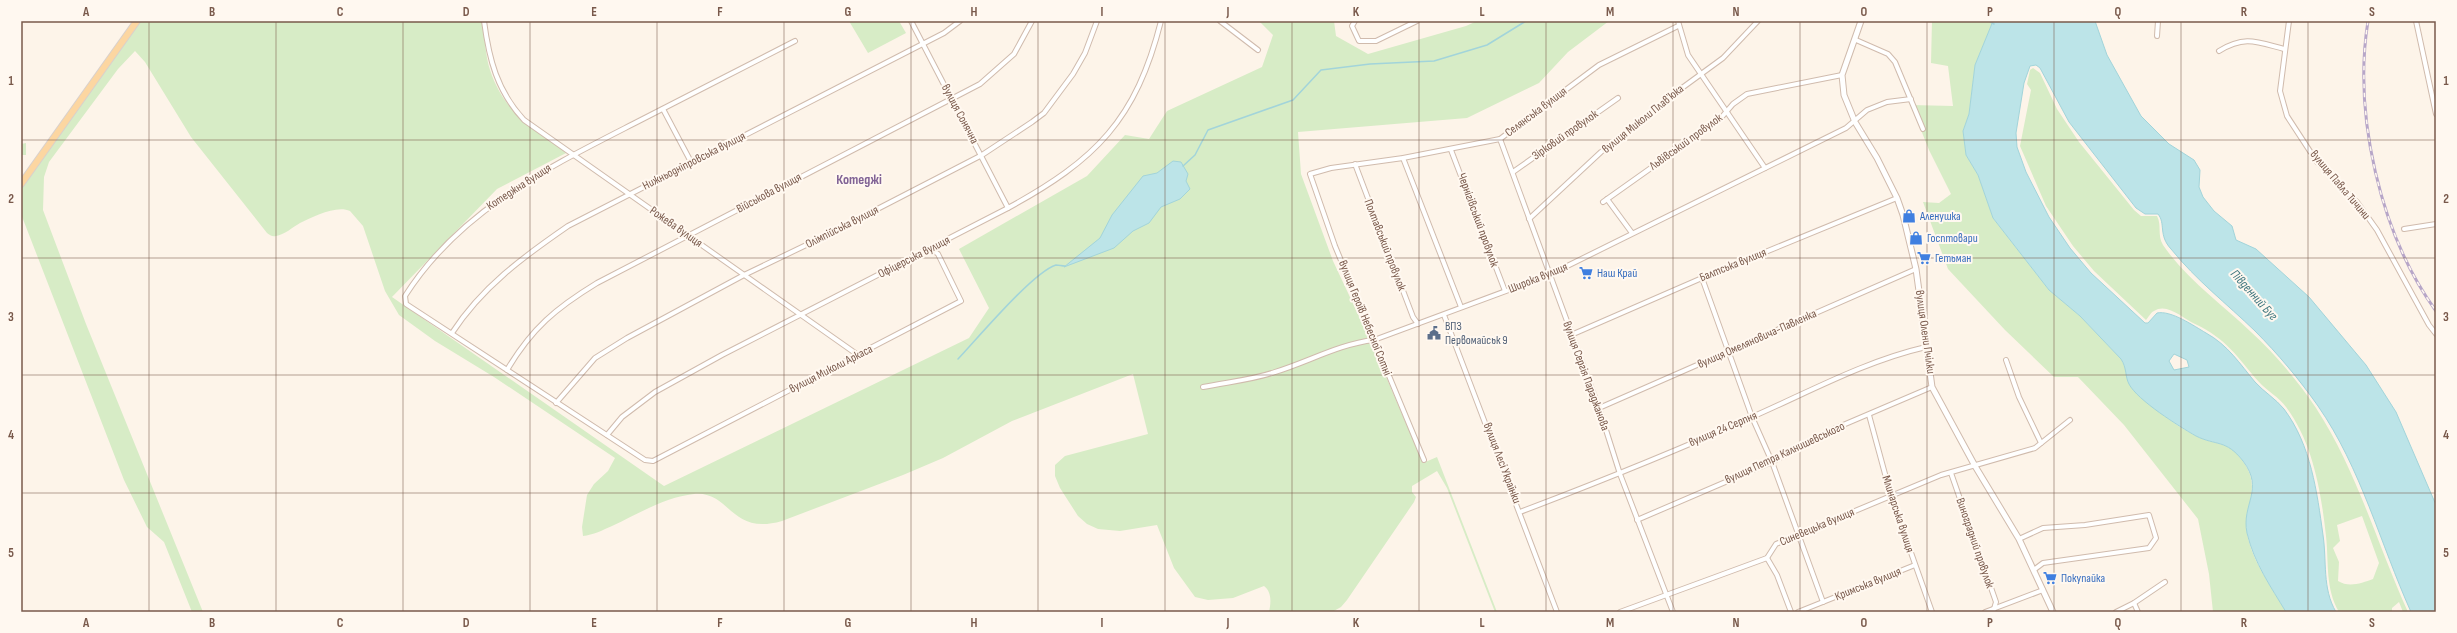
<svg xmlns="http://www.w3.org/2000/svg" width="2457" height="633" font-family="'Sofia Sans Condensed',sans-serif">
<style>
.green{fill:#d7ecc6;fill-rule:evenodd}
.water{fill:#bce4e8;stroke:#a2d4da;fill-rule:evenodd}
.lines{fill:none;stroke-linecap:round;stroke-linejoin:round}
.stream{stroke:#a2d4da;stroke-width:1.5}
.minor-casing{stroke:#d0bbad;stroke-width:6}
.tertiary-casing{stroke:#d0bbad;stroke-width:7}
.primary-casing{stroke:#d9d1cd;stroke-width:8}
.minor{stroke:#fff;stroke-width:4}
.tertiary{stroke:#fff;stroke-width:5}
.primary{stroke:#fcd6a1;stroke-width:6}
.rail-casing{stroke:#b7a6c8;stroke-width:3}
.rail{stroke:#fff8f0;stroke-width:1.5;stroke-dasharray:4.5;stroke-linecap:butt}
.grid{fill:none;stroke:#79594b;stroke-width:1;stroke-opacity:0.55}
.labels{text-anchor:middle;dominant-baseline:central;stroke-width:4;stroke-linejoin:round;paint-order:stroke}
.street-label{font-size:12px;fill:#79594b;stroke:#fff8f0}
.shop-label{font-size:12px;fill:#366cbe;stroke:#fff8f0;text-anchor:start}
.service-label{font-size:12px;fill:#4e5e75;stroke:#fff8f0;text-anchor:start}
.water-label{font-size:13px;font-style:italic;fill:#3e767e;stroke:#fff8f0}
.quarter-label{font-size:14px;font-weight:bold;fill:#816395;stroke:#fff8f0}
.neatline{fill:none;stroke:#79594b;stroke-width:1.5}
.grid-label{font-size:13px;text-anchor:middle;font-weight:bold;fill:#79594b}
</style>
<rect width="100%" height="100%" fill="#fdf4e9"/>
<!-- green -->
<g class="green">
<path d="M141 21H482C485 37 485 55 490 70 504 112 532 129 568 152L497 189 392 297 664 486 969 338 989 308 959 249 1087 176 1125 135 1149 139 1167 111 1262 67 1273 35 1259 21H1334L1336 36 1368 54 1466 26 1477 21H1609L1568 52 1539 83 1467 118 1298 132 1301 174 1333 261 1372 344 1423 463 1437 457 1497 612H1495L1447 488 1437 471 1412 486V492L1416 497 1414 502 1347 600 1341 607 1332 612H1269C1271 603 1272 592 1264 586L1233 598 1208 600 1195 597 1174 568 1157 525 1120 531 1098 529 1087 524 1078 516 1060 488 1055 476V465L1065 456 1148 434 1133 374 1012 421 943 458 903 475 782 521C730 536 731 491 694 494 665 497 638 514 612 526 603 530 593 535 583 536L582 527 587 495 594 484 608 471 615 458 494 377 435 341 399 315 385 291 363 226 350 211C336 205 313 217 300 223 293 227 284 235 276 236 272 237 270 235 267 233L191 137 145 62 135 51 118 69 49 162 44 177 43 210 86 324 203 612H192L164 542 147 527 124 480 21 214V188Z"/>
<path d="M849 21H899L906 33 868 53Z"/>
<path d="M1932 21H1993L1975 65 1969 114 1963 131 1966 155 1978 175 1993 218 2049 290 2080 316 2121 359C2127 368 2126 382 2133 389 2151 407 2173 424 2196 436 2218 447 2228 439 2244 463 2262 489 2243 506 2247 533 2252 562 2272 587 2286 612H2213L2209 574 2198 519 2124 425 2078 377H2054L2005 330 1948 269 1923 202 1939 203 1951 194 1929 150 1911 105 1953 106 1948 66 1931 63Z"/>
<path d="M2033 68 2040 73 2057 109 2079 142 2134 210 2141 216H2157C2162 225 2157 235 2163 245 2186 279 2222 304 2251 332 2275 354 2298 381 2316 408 2357 471 2377 544 2408 612H2403L2399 602 2392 608V612H2339C2325 588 2329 563 2326 536 2321 491 2313 443 2286 407 2279 397 2267 391 2259 382 2237 357 2227 339 2195 324 2184 319 2167 302 2154 311 2150 313 2149 317 2146 320L2094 271 2073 246 2046 206 2020 146 2031 90 2027 84 2030 70ZM2362 516 2379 563 2373 579C2362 583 2349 588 2338 581L2339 562 2333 548 2340 541 2337 525Z"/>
<path d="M26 143V155H21V144Z"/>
</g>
<!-- water -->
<g class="water">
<path d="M1993 21H2095L2107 55 2141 116 2169 144 2194 160 2200 170 2199 187 2203 197 2214 211 2232 226 2236 240 2256 249 2309 297 2366 365 2396 412 2436 505V612H2411C2380 543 2361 468 2318 406 2299 379 2278 354 2255 331 2227 304 2196 280 2171 249 2158 235 2166 224 2158 214H2145L2136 208 2069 122 2040 68 2036 65 2030 66 2024 83 2016 133 2017 147 2026 172 2049 217 2070 248 2091 273 2145 323H2148L2157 313C2171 310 2194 326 2206 333 2228 345 2240 364 2255 382 2264 392 2276 399 2284 409 2311 445 2317 492 2323 535 2327 562 2322 588 2336 612H2286C2271 587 2254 563 2247 533 2241 504 2265 490 2243 461 2226 439 2216 446 2196 436 2180 427 2137 400 2129 384 2125 377 2127 368 2121 359L2080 316 2049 290 1993 218 1978 175 1966 155 1963 131 1969 114 1975 65ZM2174 354 2187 360 2189 367 2174 370 2169 361Z"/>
<path d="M1173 161 1181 162 1188 174 1186 181 1190 189 1180 199 1161 207 1149 223 1133 231 1114 248 1064 267 1100 238 1112 215 1143 176 1157 173Z"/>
</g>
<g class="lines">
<!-- stream -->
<g class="stream">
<path d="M1989 21 1994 24"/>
<path d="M1183 166 1195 155 1208 130 1293 100 1321 70 1370 64 1434 61 1487 45 1526 21"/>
<path d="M958 359C977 339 1033 272 1056 265 1059 265 1062 266 1065 266"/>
</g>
<!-- minor casing -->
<g class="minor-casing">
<g id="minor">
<path d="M484 21C489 59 497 91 524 120L858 355"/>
<path d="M911 21 1008 208"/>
<path d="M1220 21 1258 50"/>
<path d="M1355 21 1352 26 1359 41H1376L1417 21"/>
<path d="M1678 21 1688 55 1765 168"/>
<path d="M2289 21 2280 91 2287 116 2317 162 2357 202 2377 230 2429 325 2436 334"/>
<path d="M2416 21 2436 114"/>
<path d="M2157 36 2158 21"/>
<path d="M1856 40 1888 54 1895 62 1923 129"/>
<path d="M795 41C741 69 687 96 633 124 547 168 459 211 405 296L406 304 645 460 653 461 961 301 938 254 930 248"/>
<path d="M2219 51C2245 35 2257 42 2284 49"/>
<path d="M663 109 691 162"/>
<path d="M1500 139 1599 408 1620 474 1673 612"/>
<path d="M1451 150 1505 291"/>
<path d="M1403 158 1461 307"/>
<path d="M1355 164 1413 317 1418 324"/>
<path d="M1513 172 1618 98"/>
<path d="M1607 199 1632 233"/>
<path d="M1603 202 1720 119 1733 104 1747 94 1842 75"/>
<path d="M1529 219 1601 152 1671 96 1723 58 1758 21"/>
<path d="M2404 229 2436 224"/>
<path d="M1702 278 1752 417 1772 462 1823 602"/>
<path d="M1444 315 1557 612"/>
<path d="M452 333C482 287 523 257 568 226L944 33 960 21"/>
<path d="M1571 335 1702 278 1897 198"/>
<path d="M2006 360 2019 397 2041 443"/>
<path d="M507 370C532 328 556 308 597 283L980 84 1014 54 1032 21"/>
<path d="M1203 387C1227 382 1252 380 1275 372 1308 362 1339 344 1374 340L1549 275 1846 128 1867 110 1887 102 1911 99"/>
<path d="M556 403 595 358 627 338 744 275 827 235 982 155 1032 122 1044 113 1073 74 1085 53 1097 21"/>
<path d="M1599 408 1916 269"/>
<path d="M1869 415 1891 496 1932 612"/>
<path d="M607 435 622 417 655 392 722 355 1008 208C1096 160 1136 120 1161 21"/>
<path d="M1424 460 1335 246 1310 174 1331 168 1403 158 1500 139 1599 65 1678 26"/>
<path d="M1951 473 1996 602 1993 612"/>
<path d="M1520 512C1599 482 1676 451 1752 417 1809 392 1865 361 1926 347"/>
<path d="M1637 520 1772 462 1836 428 1932 387"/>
<path d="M2019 539 2043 528 2085 525 2149 515 2156 538 2149 548 2043 563 2035 569"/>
<path d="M1767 558 1777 575 1791 612"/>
<path d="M2134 603 2138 612"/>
<path d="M1620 612 1767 558 1776 544 1941 475 2035 448 2070 420"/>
<path d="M1798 612 1915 565"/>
<path d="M1985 612 2043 590"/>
<path d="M2116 612 2134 603 2165 582"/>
</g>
</g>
<!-- tertiary casing -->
<g class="tertiary-casing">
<path id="tertiary" d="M1861 21 1842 75 1844 95 1855 122 1877 158 1897 198 1903 215 1916 269 1932 387 1975 466 2019 539 2053 612"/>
</g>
<!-- primary casing -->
<g class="primary-casing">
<path id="primary" d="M21 184 137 21"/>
</g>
<!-- minor -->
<use href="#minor" class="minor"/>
<!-- tertiary -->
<use href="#tertiary" class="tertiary"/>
<!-- primary -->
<use href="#primary" class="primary"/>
<!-- rail casing -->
<g class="rail-casing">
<path id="rail" d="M2368 21C2353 114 2380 234 2436 311"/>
</g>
<!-- rail -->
<use href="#rail" class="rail"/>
</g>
<!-- grid -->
<path class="grid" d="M149 21V612M276 21V612M403 21V612M530 21V612M657 21V612M784 21V612M911 21V612M1038 21V612M1165 21V612M1292 21V612M1419 21V612M1546 21V612M1673 21V612M1800 21V612M1927 21V612M2054 21V612M2181 21V612M2308 21V612M21 140H2436M21 258H2436M21 375H2436M21 493H2436"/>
<!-- icons -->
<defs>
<g id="shop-bare" transform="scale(1.08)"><path d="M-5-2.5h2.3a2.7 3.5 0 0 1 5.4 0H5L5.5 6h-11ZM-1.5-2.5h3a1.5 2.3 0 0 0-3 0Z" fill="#3f7fe0" stroke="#fff8f0" stroke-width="2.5" paint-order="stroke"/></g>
<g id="supermarket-bare" transform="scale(1.08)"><path d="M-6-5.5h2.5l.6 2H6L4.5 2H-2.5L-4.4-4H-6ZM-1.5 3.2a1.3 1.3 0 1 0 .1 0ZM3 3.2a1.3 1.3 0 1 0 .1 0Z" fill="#3f7fe0" stroke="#fff8f0" stroke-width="2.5" paint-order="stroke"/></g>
<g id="civic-bare" transform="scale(1.08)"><path d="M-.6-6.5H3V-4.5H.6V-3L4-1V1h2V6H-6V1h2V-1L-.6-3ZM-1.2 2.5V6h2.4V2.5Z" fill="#5c6f8a" stroke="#fff8f0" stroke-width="2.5" paint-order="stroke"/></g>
</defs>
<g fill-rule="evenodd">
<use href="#shop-bare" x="1909" y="216"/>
<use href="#shop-bare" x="1916" y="238"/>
<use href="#supermarket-bare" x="1924" y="258"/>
<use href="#supermarket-bare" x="1586" y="273"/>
<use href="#civic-bare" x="1434" y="333"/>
<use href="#supermarket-bare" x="2050" y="578"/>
</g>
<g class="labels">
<!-- street labels -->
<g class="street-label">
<text transform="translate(1536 112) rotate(-37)">Селянська вулиця</text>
<text transform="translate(960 114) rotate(62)">вулиця Сонячна</text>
<text transform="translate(1643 119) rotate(-39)">вулиця Миколи Плавʼюка</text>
<text transform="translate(1565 135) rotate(-35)">Зірковий провулок</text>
<text transform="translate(1686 142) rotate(-36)">Львівський провулок</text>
<text transform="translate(694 161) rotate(-27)">Нижньодніпровська вулиця</text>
<text transform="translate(2340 185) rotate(50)">вулиця Павла Тичини</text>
<text transform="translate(519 187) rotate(-33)">Котеджна вулиця</text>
<text transform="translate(769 193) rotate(-28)">Військова вулиця</text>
<text transform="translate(1478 220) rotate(70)">Чернігівський провулок</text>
<text transform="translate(676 227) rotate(35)">Рожева вулиця</text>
<text transform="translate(842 227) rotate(-27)">Олімпійська вулиця</text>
<text transform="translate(1385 245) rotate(69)">Полтавський провулок</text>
<text transform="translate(914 257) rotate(-27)">Офіцерська вулиця</text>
<text transform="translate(1733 265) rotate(-22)">Балтська вулиця</text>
<text transform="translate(1538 278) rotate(-22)">Широка вулиця</text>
<text transform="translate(1365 318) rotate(68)">вулиця Героїв Небесної Сотні</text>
<text transform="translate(1925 332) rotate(82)">вулиця Олени Пчілки</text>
<text transform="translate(1757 339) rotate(-24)">вулиця Омеляновича-Павленка</text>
<text transform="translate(831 369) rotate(-27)">вулиця Миколи Аркаса</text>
<text transform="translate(1586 376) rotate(70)">вулиця Сергія Параджанова</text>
<text transform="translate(1723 429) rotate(-23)">вулиця 24 Серпня</text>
<text transform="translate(1785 453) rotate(-25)">вулиця Петра Калнишевського</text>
<text transform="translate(1502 463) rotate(69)">вулиця Лесі Українки</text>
<text transform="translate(1898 514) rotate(72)">Млинарська вулиця</text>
<text transform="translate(1817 527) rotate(-23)">Синевецька вулиця</text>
<text transform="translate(1975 543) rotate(71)">Виноградний провулок</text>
<text transform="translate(1868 584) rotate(-22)">Кримська вулиця</text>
</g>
<!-- shop labels -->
<g class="shop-label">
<text x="1920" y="216">Аленушка</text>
<text x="1927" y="238">Госптовари</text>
<text x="1935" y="258">Гетьман</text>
<text x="1597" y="273">Наш Край</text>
<text x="2061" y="578">Покупайка</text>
</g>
<!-- service labels -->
<g class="service-label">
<text x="1445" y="326">ВПЗ<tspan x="1445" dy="14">Первомайськ 9</tspan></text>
</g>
<!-- water labels -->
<g class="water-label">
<text transform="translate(2254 295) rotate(48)">Південний Буг</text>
</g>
<!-- quarter labels -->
<g class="quarter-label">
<text x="859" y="179">Котеджі</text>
</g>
</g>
<!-- border -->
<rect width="2457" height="633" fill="none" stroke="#fff8f0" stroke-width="44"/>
<rect x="22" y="22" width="2413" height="589" class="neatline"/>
<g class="grid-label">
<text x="86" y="16">A</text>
<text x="212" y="16">B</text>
<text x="340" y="16">C</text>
<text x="466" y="16">D</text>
<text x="594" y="16">E</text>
<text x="720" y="16">F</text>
<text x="848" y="16">G</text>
<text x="974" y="16">H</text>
<text x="1102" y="16">I</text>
<text x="1228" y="16">J</text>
<text x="1356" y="16">K</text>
<text x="1482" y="16">L</text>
<text x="1610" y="16">M</text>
<text x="1736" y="16">N</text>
<text x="1864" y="16">O</text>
<text x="1990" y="16">P</text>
<text x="2118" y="16">Q</text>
<text x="2244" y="16">R</text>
<text x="2372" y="16">S</text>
<text x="11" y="85">1</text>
<text x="2446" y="85">1</text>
<text x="11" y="203">2</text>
<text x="2446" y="203">2</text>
<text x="11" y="321">3</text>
<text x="2446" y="321">3</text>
<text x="11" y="439">4</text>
<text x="2446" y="439">4</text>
<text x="11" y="557">5</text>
<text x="2446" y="557">5</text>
<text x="86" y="627">A</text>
<text x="212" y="627">B</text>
<text x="340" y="627">C</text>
<text x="466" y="627">D</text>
<text x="594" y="627">E</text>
<text x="720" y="627">F</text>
<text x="848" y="627">G</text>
<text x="974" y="627">H</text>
<text x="1102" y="627">I</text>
<text x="1228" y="627">J</text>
<text x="1356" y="627">K</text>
<text x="1482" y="627">L</text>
<text x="1610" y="627">M</text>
<text x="1736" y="627">N</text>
<text x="1864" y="627">O</text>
<text x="1990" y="627">P</text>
<text x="2118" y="627">Q</text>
<text x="2244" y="627">R</text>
<text x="2372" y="627">S</text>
</g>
</svg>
